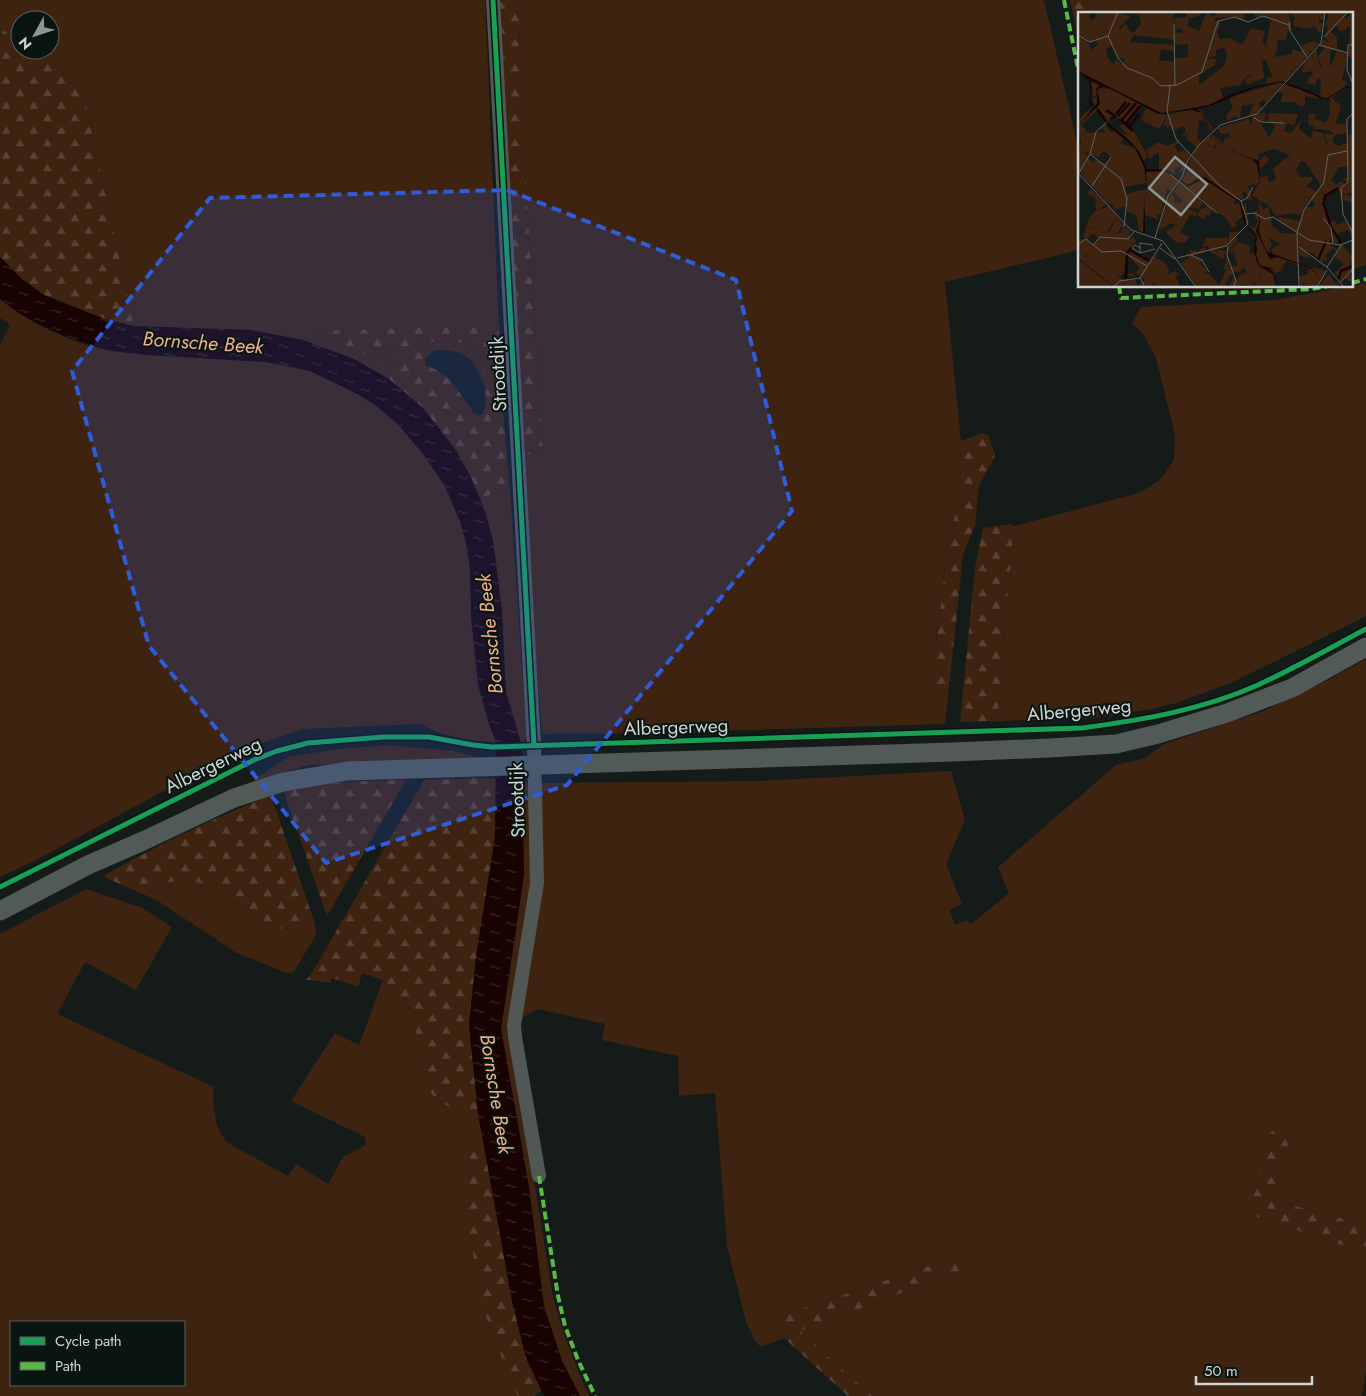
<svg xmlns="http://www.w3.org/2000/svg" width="1366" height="1396" font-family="Jost,sans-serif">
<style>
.grass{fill:#3e2311;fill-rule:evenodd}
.forest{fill:url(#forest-firs)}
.water{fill:url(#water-ripples)}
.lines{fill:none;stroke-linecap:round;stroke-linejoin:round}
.minor{stroke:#505754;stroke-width:14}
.secondary{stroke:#515a57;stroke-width:19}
.quiet{stroke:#58b947;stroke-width:4;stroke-dasharray:8 4;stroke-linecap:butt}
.cycleway-casing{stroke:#091511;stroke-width:8}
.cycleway{stroke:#1a9f57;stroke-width:5}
.marked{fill:#2f5cd8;fill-opacity:0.2;stroke:#2f5cd8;stroke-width:4;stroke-dasharray:10 6;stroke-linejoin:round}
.labels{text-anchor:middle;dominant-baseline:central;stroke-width:4;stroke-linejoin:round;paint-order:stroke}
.street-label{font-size:19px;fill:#ced5d3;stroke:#091511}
.water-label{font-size:20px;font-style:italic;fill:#efaf8b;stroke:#091511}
.inset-river{fill:none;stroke:#190202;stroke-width:2.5}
.inset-road{fill:none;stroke:#5f6563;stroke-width:1}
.view{fill:#8d9492;fill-opacity:0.15;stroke:#8d9492;stroke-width:2.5}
.inset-edge{fill:none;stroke:#ced5d3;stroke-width:2.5}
</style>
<defs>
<pattern id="forest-firs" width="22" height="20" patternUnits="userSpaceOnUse" patternTransform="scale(1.25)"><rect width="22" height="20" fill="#3e2311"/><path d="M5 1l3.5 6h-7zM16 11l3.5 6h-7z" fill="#594233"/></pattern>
<pattern id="water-ripples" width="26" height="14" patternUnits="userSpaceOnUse" patternTransform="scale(1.25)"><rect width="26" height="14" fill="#190202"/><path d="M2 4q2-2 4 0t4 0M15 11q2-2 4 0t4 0" fill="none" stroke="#392626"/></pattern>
</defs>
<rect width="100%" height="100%" fill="#151b19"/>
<!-- grass -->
<g class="grass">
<path d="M0 0H485L499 327H469L314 333 372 357C378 357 381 353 387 352 404 346 447 337 463 343 479 348 483 365 501 366L500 378 484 370 461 353 445 350 422 351 398 360 390 368 389 379 354 359 303 340 134 326 82 86 31 50H50V20H20V42L0 28Z"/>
<path d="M518 0H1044L1080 155V250L945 282 961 441 960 489 946 559 936 642 933 697H948L945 724 645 733 542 734 533 620 524 454 543 455 525 170Z"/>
<path d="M1085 0H1366V265L1352 269V14H1089Z"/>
<path d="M1366 283V616L1231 683 1176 703 1152 709 1096 718 997 721 1014 526 1139 493 1161 479 1174 460 1175 435 1156 358 1143 334 1132 323 1141 307 1275 300Z"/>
<path d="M1126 286H1274L1258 289 1126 288Z"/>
<path d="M0 299C28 322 71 343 107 350 159 360 213 356 265 361 341 369 409 420 445 487 458 512 467 539 470 567 472 583 471 598 471 614 473 637 475 661 478 683 482 703 489 723 496 742 476 742 437 736 421 724L303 729 262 743 212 765 38 859 0 877V344L10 325 0 318Z"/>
<path d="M510 489 527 739 521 743C517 726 508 709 506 692 498 625 505 563 480 498Z"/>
<path d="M1366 659V1230L1347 1220 1288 1204 1275 1198 1292 1123 1257 1217 1366 1253V1371L1362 1396H872L799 1331 970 1267 963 1254 773 1319 784 1338 761 1347 755 1341 746 1322 727 1246 715 1093 679 1096 678 1056 602 1040 605 1024 538 1009 520 1019 534 932 543 861 541 783 757 781 951 771 965 820 946 864 962 904 949 910 955 925 968 920 970 925 1009 893 998 867 1116 765 1145 758 1164 744 1266 710 1330 679Z"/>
<path d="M388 745 454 751 487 760 309 765 251 782 288 757 337 749Z"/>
<path d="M525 778 529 789 533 880 509 1025 553 1297C562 1332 574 1363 589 1396H580L562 1361 544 1306 529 1187 501 1029 524 875 523 807Z"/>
<path d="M184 880 203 883 222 892 270 924 284 930 315 924 316 935 293 973 284 972 235 952 161 903 145 895C157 884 168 882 184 880Z"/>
<path d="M86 889 143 908 172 927 136 990 85 962 57 1014 214 1087 213 1103 217 1126 226 1142 288 1176 296 1164 328 1184 343 1157 366 1145 365 1137 291 1101 335 1033 359 1045 383 980 416 1015 424 1051 421 1080 435 1098 460 1114H478L483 1135 463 1142 513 1387 518 1396H0V934ZM11 1322H184V1385H11Z"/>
</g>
<!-- forest -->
<g class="forest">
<path d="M499 0H518L525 170 543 456 524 454Z"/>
<path d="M1070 0H1085L1089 14H1080V46Z"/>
<path d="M0 28 20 42V50H31L82 86 134 326 105 319 44 295 22 279 0 257Z"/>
<path d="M448 327H499L501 366C483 365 479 348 463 343 447 337 404 346 387 352 381 353 378 357 372 357L314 333 317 331Z"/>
<path d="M435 350 425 359V365L437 370 448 378 455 386 473 412 478 416 483 414C491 395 481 373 469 358L484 370 500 378 510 489 480 498C460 450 430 411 389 379 389 376 389 370 391 367 399 354 421 351 435 350Z"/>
<path d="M983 433 988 435 995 456 979 485 975 525 963 555 948 697H933L931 690 946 559 960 489 961 441Z"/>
<path d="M1012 524 1014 526 997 721 960 722 975 567 983 528Z"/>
<path d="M479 778 496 779 495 837 476 957 469 1025 478 1114H460L435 1098 421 1080 424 1051 417 1043 413 1018 416 1015 383 980 362 973 358 987 332 978 330 983 304 979 309 977 316 966 424 780Z"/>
<path d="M406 780 327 916 284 793 285 791C324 781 366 781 406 780Z"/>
<path d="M270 796 274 804 315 924C306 926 290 932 282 929 246 917 221 878 180 881 165 882 156 885 145 895L106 878 105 875C158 845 213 818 270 796Z"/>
<path d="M1293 1122 1275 1198 1288 1204 1347 1220 1366 1230V1253L1257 1217 1252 1201 1271 1132Z"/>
<path d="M483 1135 512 1301 526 1358 542 1390 534 1396H518L513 1387 482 1306 468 1225 463 1141Z"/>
<path d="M963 1254 970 1267 800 1331 872 1396H848L784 1338 773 1319Z"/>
</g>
<!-- water -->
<path class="water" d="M0 257 22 279 44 295 105 319 134 326 252 330 303 340 354 359 389 379 423 408 455 449 471 477 486 515 493 540 502 611 506 691 520 740 525 778 523 807 524 875 501 1029 529 1187 544 1306 562 1361 580 1396H544L526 1358 512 1301 478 1114 469 1025 476 957 495 837 496 742 489 724 478 684 471 614 470 569 467 547 461 524 445 486 423 454 395 421 372 402 355 393 310 371 266 362 150 355 106 350 70 338 36 323 17 312 0 299Z"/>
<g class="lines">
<!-- minor -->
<path class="minor" d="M493 0 534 745 537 883 514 1025 515 1037 539 1176"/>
<!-- secondary -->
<path class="secondary" d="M0 911 88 865 143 841 234 798 283 782 348 771 953 752 1050 748 1116 744 1158 734 1227 713 1292 688 1366 647"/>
<!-- quiet -->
<g class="quiet">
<path d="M1064 0 1080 78"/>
<path d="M1352 283 1366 279"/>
<path d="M1119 286 1121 298 1312 289 1328 286"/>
<path d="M539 1176 558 1296 565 1326 578 1360 595 1396"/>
</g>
<!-- cycleway casing -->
<g class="cycleway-casing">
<g id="cycleway">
<path d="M493 0 534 745"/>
<path d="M0 887 254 760 277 751 308 743 383 737H429L473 745 492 747 1082 728C1142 720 1202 710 1258 685 1295 668 1330 648 1366 629"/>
</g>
</g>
<!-- cycleway -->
<use href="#cycleway" class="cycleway"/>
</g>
<!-- marked area -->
<path class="marked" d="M507 190 736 280 792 511 567 785 326 863 149 646 72 371 210 198Z"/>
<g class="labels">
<!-- street labels -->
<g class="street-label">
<text transform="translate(498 374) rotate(-93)">Strootdijk</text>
<text transform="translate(1079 710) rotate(-5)">Albergerweg</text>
<text transform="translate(676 727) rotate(-2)">Albergerweg</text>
<text transform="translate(213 765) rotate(-26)">Albergerweg</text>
<text transform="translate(517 800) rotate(-92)">Strootdijk</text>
</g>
<!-- water labels -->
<g class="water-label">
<text transform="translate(203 343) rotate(4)">Bornsche Beek</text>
<text transform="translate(490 634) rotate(-96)">Bornsche Beek</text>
<text transform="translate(496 1094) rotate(81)">Bornsche Beek</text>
</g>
</g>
<!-- overview -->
<g transform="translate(1078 12)">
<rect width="275" height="275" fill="#151b19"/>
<path d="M0 0H14L11 4 14 9 19 3 15 0H41L53 4 41 16 50 30 97 33V21L106 20 102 16 97 18 96 6 109 5V0H123L121 4 110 7V14L121 19 128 0 136 5 139 0H167L165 9 150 5 137 6 136 10 143 9 139 21 142 27 152 26 164 33 173 16 187 19 184 31 188 34 193 6H178L175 0H241L247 2 246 8 241 7V11L246 12 243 15 246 20H240L237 14 230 17 215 14 217 5 211 1 214 18 211 17 207 28 200 27 199 38 195 45 214 42 215 37 222 40 225 38 223 34 235 29 241 31 188 91 186 88 180 91 184 96 177 103 169 106 176 92 164 94 162 107 156 104 150 110 148 103 155 96 151 85 205 70 188 72 189 66 194 65 188 48 184 47 186 66 169 73 167 68 175 61 168 65 162 73 142 76 145 86 133 93 80 101 0 59V23L11 31 13 38 20 33 18 28 13 30 0 21ZM110 32V45L97 46V50L81 48 83 37 97 40V33ZM35 34 40 46 47 47 44 52 38 48 35 52 30 46 28 36ZM146 36 149 43 146 54 121 73V63L137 53 138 47 128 46 138 44V38ZM247 0H270L266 4 268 7 275 0V35L272 37H275V46L270 44 264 68 270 71 254 86 263 94 258 112H269V121L257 123 254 130 260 134 269 131V144L270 122 275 124V180L265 183V185L268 182 275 185V191L263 187 260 176 247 184 245 192 252 210 256 208 259 213 268 209 275 222V226L270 218 260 221 259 232 252 227 251 232 260 238 264 232 275 246V250L271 247 275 260 271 261 275 267 272 270 267 266 263 269 257 261 266 252 256 244 259 240 255 236 247 244 249 247 248 253V248L243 250 235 241 229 240 232 247 221 243 220 221 200 209 201 205 222 209 228 195H235L237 191 227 183 232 188 226 196 223 204 215 201 198 204 189 192 180 188 188 204 185 197 191 195 194 213 203 221 201 231 191 226 194 233 191 238 192 242 189 240 193 247 197 245 193 237 203 232V228L218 234V239L209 248 247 259 244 268 238 275 225 272 223 275 220 264 228 263 232 257 208 249 202 260 196 261 194 255H183L181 252V254L195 262 198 275H180L176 266 183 270 182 255H181L178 246 175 253 167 252 165 247 159 249 155 235 161 230 173 235 171 241 176 242 182 229 180 189 173 182 182 169 181 150 174 146 180 154V170L169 175 173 179 170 183 165 178V187L155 189 158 193 161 190 164 198 155 208 160 214 153 216 148 206 134 197 132 204 128 202 126 207 119 204 122 197 129 195 124 187 110 176 119 169 135 172 126 166 119 167 112 173 104 170 125 191 121 197 106 195 119 200 118 204 112 203 102 220 111 225 108 230 99 231 88 221 91 216 94 218 96 213 100 214 93 211 84 217 80 215 93 181 97 185 96 190 102 192 104 188 95 180 107 164 113 145 127 159 121 166 130 161 114 144 119 135 109 128 110 123 102 124 107 121V114L95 118 92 114 89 117V112L85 116 89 105 81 117 63 108 68 96 87 103 121 96 135 117 132 120 127 109 121 108 119 127 123 130 127 126 133 140 141 130 144 132 138 128 134 121 145 131 147 126H152L151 121 144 122 139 116 171 107 172 114 175 110 173 107 181 101H188L187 110H182L191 125 197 116 195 110H189L191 101 220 102 216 114 209 111 206 119 213 121 224 107 221 117 233 127 235 119 245 121 248 131 250 132 246 122H256L251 118 236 117V114L232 113V117L230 108 231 102H237V107L248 111 252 102V87L242 85 243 67 239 66 238 73 229 72 230 66 235 62 234 59 224 61 226 50 233 43 236 45 234 41 238 37 242 56H244L240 44 247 36 242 34 245 28 249 29 248 32 250 29 247 25 250 15 247 14 251 2ZM258 13 263 20 272 14 270 42 263 40 266 38 259 39 252 56V41L254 37 259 39V26L253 19ZM196 137 212 143 195 157 198 167 191 171 189 163 183 166 181 158 192 147 187 143 181 149 180 142ZM223 149 227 150 243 174 239 180 228 174 235 167 234 165H222L218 157ZM261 155H270V165L264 168 270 170 267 173 263 169 259 173 253 168ZM208 71 231 80 242 87 200 80ZM33 77 63 93 47 112 57 121 70 145 65 149 56 134 38 117 50 124 42 114 46 111 38 104 28 110 21 98 28 79ZM27 112 33 121 37 118 47 126 42 131 57 136 67 158 89 159 101 169 93 179 89 176 83 202 79 203 81 208 67 203 66 221 61 218 58 203 49 200V194L37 198 34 191 32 193 0 159V144L4 142H0L3 130 0 117 3 113 8 118 7 121 28 120 23 116ZM6 139 20 145 26 139 33 145 31 150 23 151 18 147 15 151ZM68 171 69 177 48 182 47 175ZM98 126 102 131 96 133 100 140 107 138 112 143 105 159 101 160 104 154 96 157 98 162 81 157V140L72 147 68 138 80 130 89 134 98 130ZM27 201 30 207 20 210V215L8 216 11 206ZM38 206 44 213 40 220 43 222 44 217 50 215 53 229 54 224 58 228 52 238 72 250 76 244 87 251 91 258 89 263 97 259 101 262 97 267 100 268 101 275H78L76 271 74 275H36L19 260 23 258 8 242 6 245 11 246 8 251 0 246V233L8 228 15 233 20 227 16 221 32 219ZM49 243 62 256 57 261 67 268 59 273 58 268H50L49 264 57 265 56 262 47 261 48 268 39 265 45 263ZM151 220H161L158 224 160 228 150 239V233L137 238 139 242 140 238 149 239 146 242 147 248 131 239V234L124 235 128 226H150L151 231ZM124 236H128L126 241 115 243 124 248 122 252 129 258 127 262 131 261 141 273 148 258 146 257 149 244 152 252 149 255 160 254 159 249H163L166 255 159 261 154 259 155 264 152 263 147 275H119L102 251 111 246 108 242H116L111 241 112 238 121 239ZM1 248 35 275H0ZM165 261 175 275 164 272 162 275H150L156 265 158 268ZM251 262 256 270 261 271 260 275H240Z" fill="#3e2311" fill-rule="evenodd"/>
<path d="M55 0H95L97 28 56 23 46 38 50 30 42 17 48 12 54 22 63 12 62 5ZM205 81 227 84V92L224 95 215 90H203ZM133 121 141 130 134 135 137 138 116 147 130 162 121 166 126 159 116 152 113 145 130 138 132 133 125 130 131 124 134 127ZM179 152 182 167 180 172 178 174 170 164 164 171 167 175 166 178 170 183 173 181 174 185 178 187 179 188V189L181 202V211L180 219 182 229 178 235 179 224 168 212 166 203 157 211 155 208 165 198 163 189 166 195 168 190 170 213 176 217 180 210 175 200 180 198 179 188 167 187 170 184 165 178 167 175 163 171 170 163 179 172ZM12 177 29 192 18 199 31 194 47 214 43 216 38 206 27 223H37L26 224 27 219 13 223 9 228 17 236 8 228 0 233V228L8 227 5 225 8 216H19V211L30 206 27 201 11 206 18 198 17 186 9 182ZM211 216 219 221 220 251 207 248 218 240V234L204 228 207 238 201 245 205 238 201 231 203 221 219 222ZM160 228 155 235 159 248 165 247 167 252 175 253 177 246 182 255V270L176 266 180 275 174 268 177 275 165 265 168 260 163 249H158L156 239 150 241ZM14 241 20 249V257H47V261L46 257 27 258V264L26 258 19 260 31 270 0 246 8 251 11 246 7 245 11 242 18 251Z" fill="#3e2311"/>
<path d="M13 69 23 73 19 76 34 77 28 79 21 98 18 95 21 88 19 77 20 90 9 101 18 96 19 98 0 117 3 111 0 113V108L16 93Z" fill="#3e2311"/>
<path d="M0 59 85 102 131 93 147 85 175 75 203 69 231 79 248 87 265 76 269 75H275L264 77 249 88 202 70 176 76 132 94 120 97 126 105 138 128 159 141 181 149 182 169 173 182 174 185 179 187 180 189 182 211 180 219 189 240 234 256 248 275 234 257 199 245 192 247 178 219 181 211 180 190 179 188 174 186 173 183 182 170 179 152 174 147 158 141 137 127 123 101 114 98 80 102 33 77 25 74 20 79 23 74 19 78 22 92 0 114 19 92V84L14 86 19 83 18 77 22 73 12 69 14 77 12 89 16 93 0 102 13 94 11 89 13 78 11 69ZM21 97 26 104 30 111 48 125 61 139 69 157 88 158 110 173 121 166 127 165 161 189 163 192 168 205V212L176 220 179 225V227L177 232 179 237 178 242 182 254 189 255 196 262 199 275 195 262 181 254 177 243 176 232 178 225 167 212 161 190 126 167 110 174 87 159 68 160 69 180V181L66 188 67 203V219L66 221 65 224 66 188 69 179 66 154 57 136 29 113 18 98Z" fill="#190202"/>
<path class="inset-river" d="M28 98 37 104 32 107M38 102 48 90M40 104 52 91M42 107 55 119M44 108 58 91M52 114 48 111 62 94M52 114 61 102M246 189 247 184 260 176M245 190 253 215 263 231M53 239 71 249M240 248 248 229M48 267 49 241 54 235M260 268 263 259 275 254"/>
<path class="inset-road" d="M140 9 157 5 170 10 185 4 211 13M211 10 212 19 229 45M96 12 97 74M0 23 12 30 30 24M30 24 40 46 49 56 74 66 83 74 99 73 124 60 140 9M30 24 40 0M246 25 270 0M241 33 270 41M275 33H270L269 58 275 72M92 74 89 99 98 127 141 173 163 189 170 212 148 234 99 246M275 101 269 107 270 170 263 176 265 202 275 221M175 105 183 110 206 111M12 142 43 167 49 187 46 215M0 161 53 218 85 229 118 275M1 161 12 142 18 120 29 110M92 162 139 201M14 174 33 145M163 189 169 186 175 175M168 202 176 201 187 207 195 205 231 228 262 233 275 228M245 206 253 216 255 231M77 226 90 184 104 165 110 148 121 133 142 113 179 102 243 31 247 0M0 233 8 227 24 240 43 239 69 254M15 233 22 225 50 227 56 220M75 233 62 231V241L77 237M150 234 149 243 158 269 155 275M221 235 249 255 266 275M82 236 97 247M62 241 54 236 57 233 62 236M113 243 124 248 131 260M249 255 264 232M262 271 275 257M35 275 42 269 62 266M67 275 62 266 84 231M221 275 219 221 226 198 246 170 250 143 269 139M239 275 249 258"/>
<path class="view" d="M97 145 129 172 103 203 71 176Z"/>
<rect width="275" height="275" class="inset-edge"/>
</g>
<!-- legend -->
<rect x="10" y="1321" width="175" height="65" fill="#091511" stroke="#58625f"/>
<rect x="20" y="1337" width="25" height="8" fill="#1a9f57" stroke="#58625f"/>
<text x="55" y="1346" font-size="15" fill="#ced5d3">Cycle path</text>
<rect x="20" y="1362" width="25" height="8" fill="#58b947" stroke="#58625f"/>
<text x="55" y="1371" font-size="15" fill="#ced5d3">Path</text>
<!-- north arrow -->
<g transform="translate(35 35) rotate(230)"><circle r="24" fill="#091511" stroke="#58625f"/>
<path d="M0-4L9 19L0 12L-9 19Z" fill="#8d9492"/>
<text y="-8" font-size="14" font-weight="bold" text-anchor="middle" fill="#ced5d3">N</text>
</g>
<!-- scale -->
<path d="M1196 1376v8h116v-8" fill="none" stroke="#ced5d3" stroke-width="2.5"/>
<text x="1204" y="1376" font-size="15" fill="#ced5d3" stroke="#091511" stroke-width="4" paint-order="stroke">50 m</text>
</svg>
